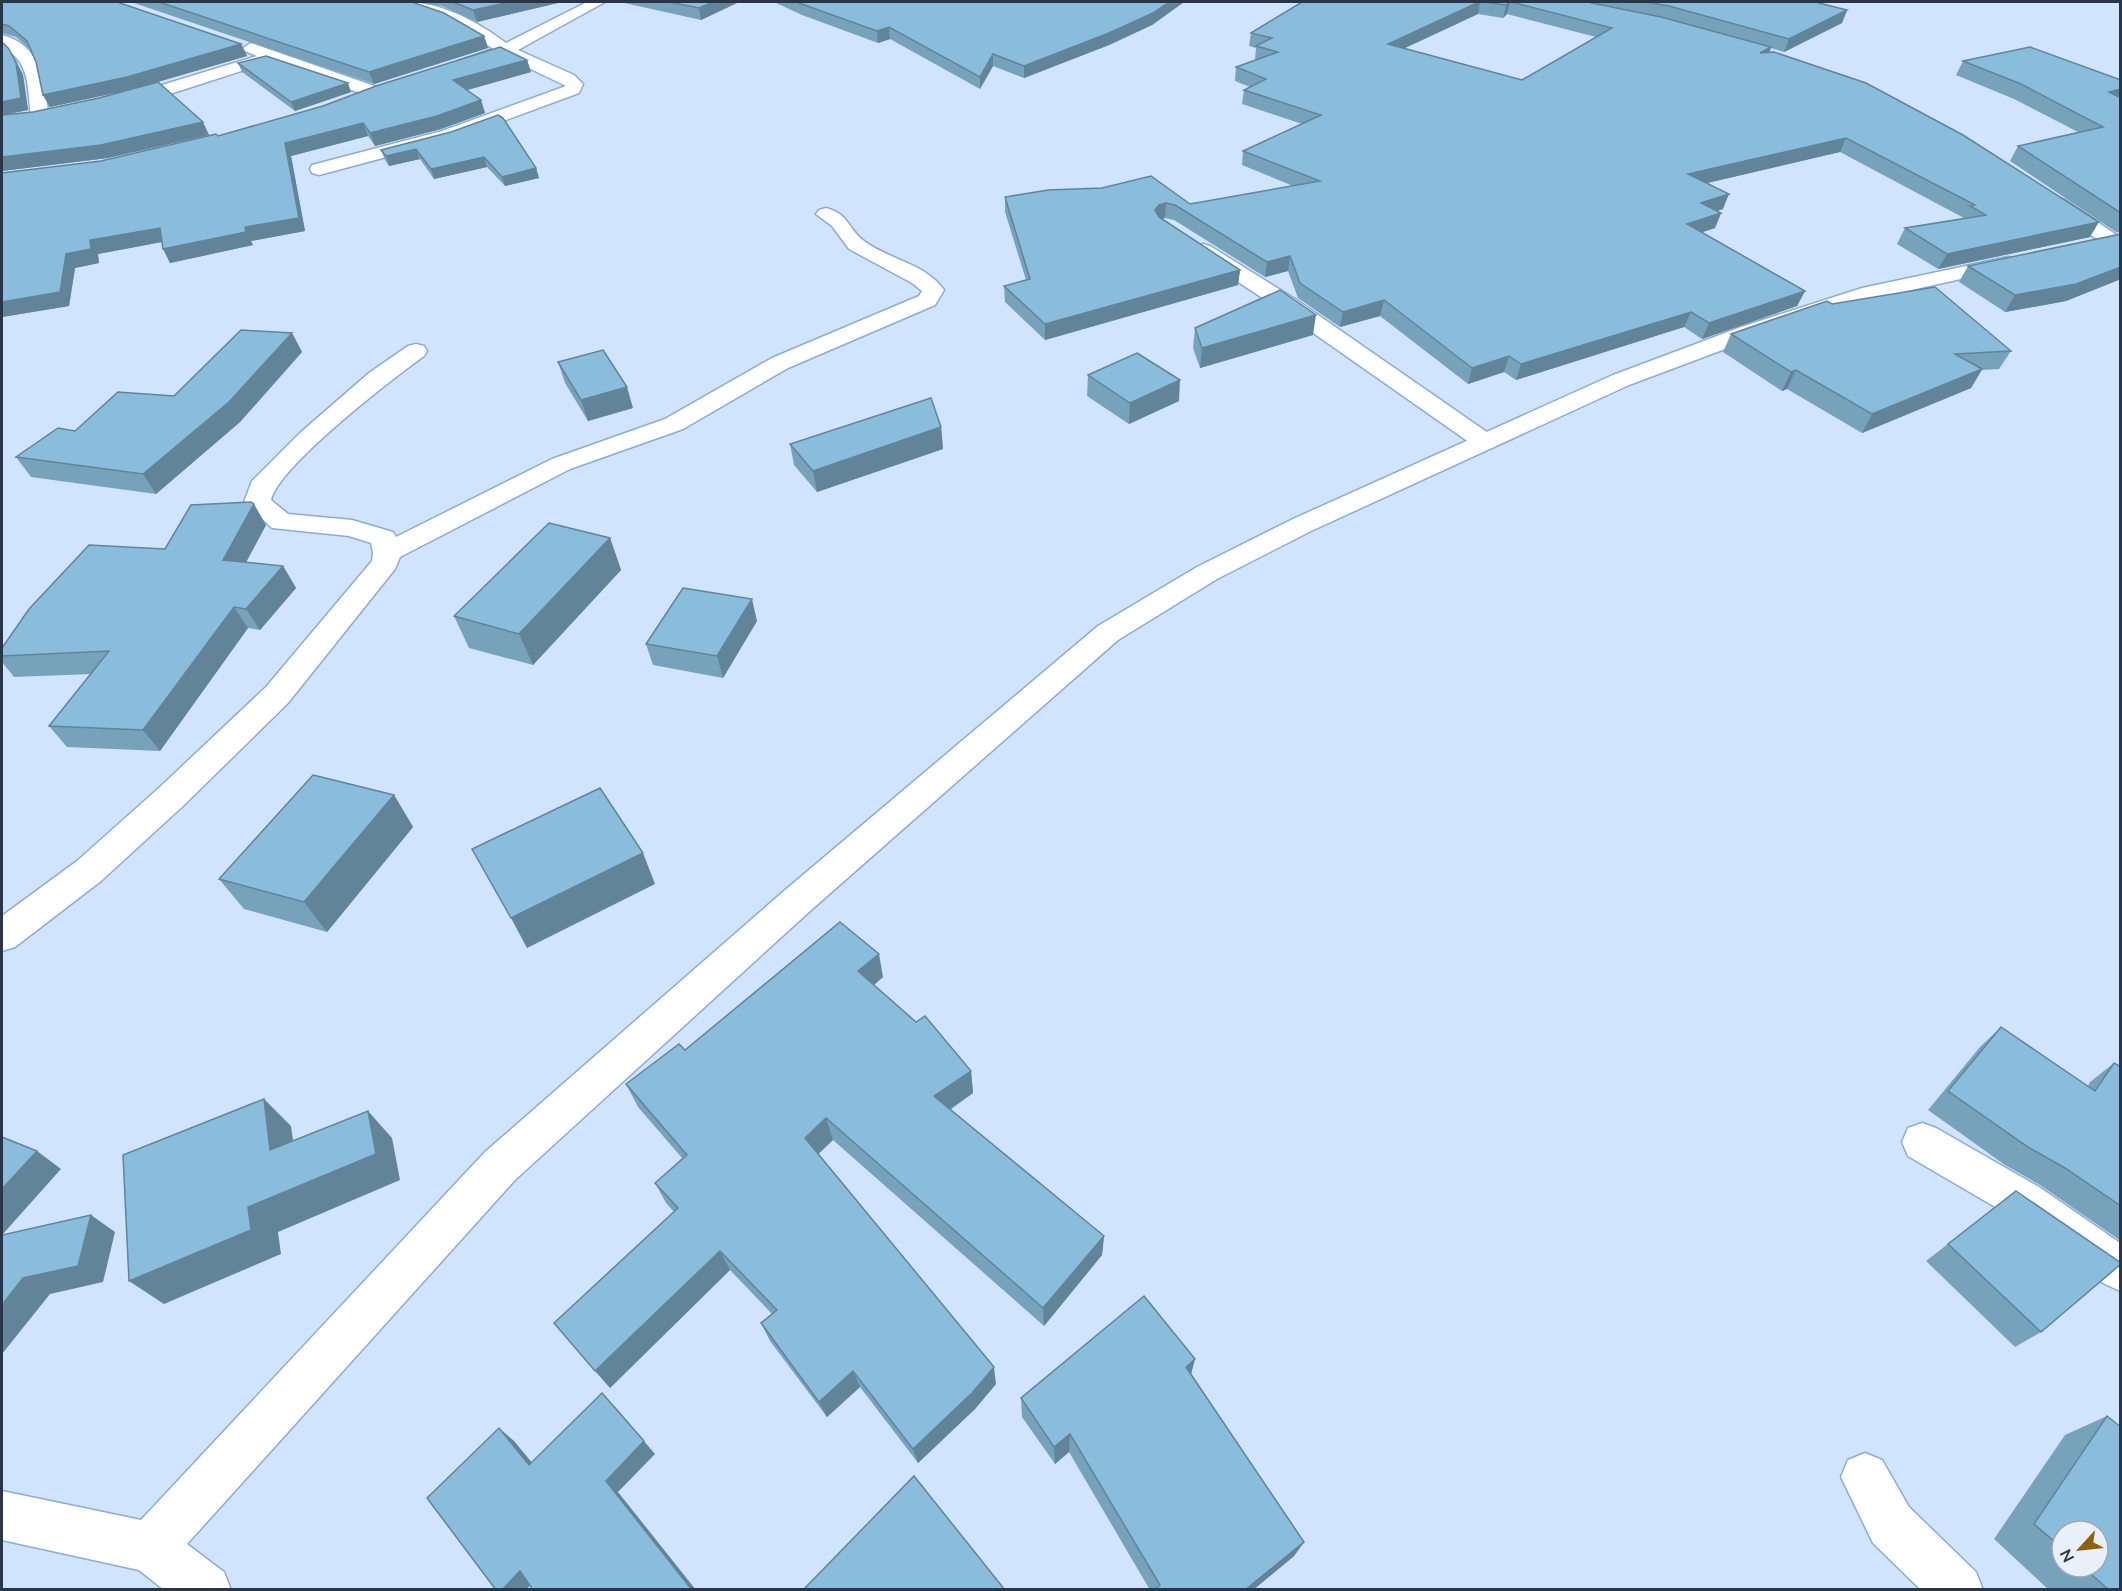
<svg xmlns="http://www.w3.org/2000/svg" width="2122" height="1591" font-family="'Nunito Sans',sans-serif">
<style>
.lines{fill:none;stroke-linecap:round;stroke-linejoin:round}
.minor-casing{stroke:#8cabd4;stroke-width:3}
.tertiary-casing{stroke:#8cabd4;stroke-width:3}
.minor{fill:#fff;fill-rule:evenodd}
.tertiary{fill:#fff;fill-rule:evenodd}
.wall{fill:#77a2bc;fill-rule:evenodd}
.shaded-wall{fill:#618499}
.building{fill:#8abcdb;stroke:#618499;stroke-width:1.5}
</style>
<rect width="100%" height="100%" fill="#d1e4fe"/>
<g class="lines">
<!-- minor casing -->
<g class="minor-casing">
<g id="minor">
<path d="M398 2C437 0 475 20 506 43L587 2H605L518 50 574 75 583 84 579 93 454 139 319 175 312 173 310 169 312 165 442 131 566 86 504 56 470 67H458L456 64 458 61 493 49C463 25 436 16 400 5Z"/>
<path d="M2 35C42 45 44 83 49 117L46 121H34L31 117C27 86 31 63 2 46Z"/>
<path d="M251 43 380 88 383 92 380 96H368L272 61 173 93 124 104 118 103 115 99 118 95 162 85 257 56 245 51 243 48Z"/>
<path d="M2058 198 2065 200 2118 236 2120 239 2118 244H2104L2051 208 2048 204 2051 200Z"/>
<path d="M826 208C849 214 848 229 864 241 889 260 925 263 944 290L935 305 788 368 683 429 570 469 400 557 395 569 288 703 184 805 101 881 15 947 2 951V916L77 861 160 787 266 687 372 561 373 553 371 543 349 536 272 528 244 502 252 481 300 433 369 373 408 346 416 344 424 346 427 351 424 356C392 379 279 466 271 500L288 514 352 520 393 532 396 537 552 459 665 419 772 358 919 296 922 291 912 283 849 249 832 226 816 214 819 210Z"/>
<path d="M1203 244 1210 246 1295 299 1494 437 1497 442 1494 447 1485 449 1476 447 1279 309 1196 254 1193 250 1196 246Z"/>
<path d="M1922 1123 1936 1128 2039 1187 2120 1243V1291L2105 1284 2009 1215 1908 1156 1902 1142 1908 1128Z"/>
<path d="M1865 1453 1882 1460 1909 1507 1976 1572 1983 1590H1921L1873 1543 1841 1477 1848 1460Z"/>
</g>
</g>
<!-- tertiary casing -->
<g class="tertiary-casing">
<path id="tertiary" d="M2008 257 2015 259 2018 263 2015 267 1875 298 1757 337 1629 385 1311 531 1217 579 1118 640 810 911 515 1180 187 1544 224 1572 231 1590H164L139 1570 2 1540V1491L141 1520 485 1152 784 891 1098 626 1197 567 1293 519 1613 375 1741 327 1862 288Z"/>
</g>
<!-- minor -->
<use href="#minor" class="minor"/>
<!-- tertiary -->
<use href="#tertiary" class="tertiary"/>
</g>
<!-- wall -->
<g class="wall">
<path d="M2 2 241 44 247 56 158 82 209 135 108 158 2 171V42L16 60 23 75 28 110 3 115 33 112 99 98 125 91 50 107 43 95 36 62 32 51 16 37 2 33Z"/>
<path d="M131 2H562L477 22 442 6 413 2 484 36 488 48 374 84Z"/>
<path d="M620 2H739L701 20Z"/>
<path d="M774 2H1184L1152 25 1109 45 1024 78 993 66 980 89 890 39 878 43 802 15Z"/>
<path d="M1302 2H1815L1847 10 1842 23 1784 52 1771 48 1770 52 2090 237 1938 269 1897 244 1905 228 1964 218 1840 152 1706 183 1723 209 1717 211 1721 213 1715 228 1702 232 1805 291 1797 306 1702 339 1684 327 1516 380 1504 372 1468 384 1380 316 1340 327 1298 298 1288 271 1265 277 1174 220 1165 218 1162 219 1240 270 1238 285 1045 340 1005 302 1004 286 1026 280 1005 212V197L1190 204 1293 186 1242 165 1243 151 1302 124 1242 104 1244 90 1250 87 1235 81 1236 67 1257 60 1255 59 1256 48 1249 46 1251 33ZM1478 14 1503 18 1507 14 1596 37 1522 80 1404 48Z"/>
<path d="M527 60 531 72 466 90 481 100 485 113 441 129 375 146 368 136 291 156 305 231 251 241 253 245 170 263 162 242 98 254 99 263 75 268 69 306 2 317 101 161 218 136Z"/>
<path d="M1963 61 2121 80V233L2116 232 2010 161 2018 146 2078 132 2014 99 1956 75Z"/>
<path d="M238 63 351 92 295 111 242 72Z"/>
<path d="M451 132 536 168 539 178 505 186 487 167 434 179 420 159 389 166 385 160 381 150Z"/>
<path d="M2121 234V279L2066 301 2005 312 1959 282 1968 266Z"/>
<path d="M1832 304 2011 351 1999 369 1982 370 1971 388 1862 433 1787 389 1782 391 1723 352 1731 334Z"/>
<path d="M1195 328 1313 335 1200 368 1193 348Z"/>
<path d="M292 333 302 352 240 422 156 494 31 477 16 457 75 431 174 396Z"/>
<path d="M558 362 633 408 588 421 565 383Z"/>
<path d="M1088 375 1179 401 1129 424 1087 396Z"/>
<path d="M941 427 943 449 817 492 794 465 790 444Z"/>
<path d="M266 525 246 562 283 566 296 588 260 630 248 628 160 751 67 747 49 726 91 674 14 677 2 662V648L165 549Z"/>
<path d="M610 538 621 570 533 665 469 648 454 616Z"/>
<path d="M757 621 723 678 653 665 646 644Z"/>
<path d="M394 795 413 827 327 932 244 909 219 879Z"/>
<path d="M883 977 874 985 971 1071 973 1093 950 1110 1104 1236 1102 1255 1044 1326 833 1140 818 1154 996 1384 975 1409 918 1463 860 1387 827 1417 770 1341 761 1323 772 1314 730 1270 610 1388 674 1212 666 1203 655 1183 682 1158 638 1107 626 1084 685 1050Z"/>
<path d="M2001 1027 2088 1086 2090 1082 2114 1063 2121 1067V1241L2040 1185 2005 1165 1928 1110 1980 1047Z"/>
<path d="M2016 1191 2041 1332 2015 1347 1926 1261Z"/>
<path d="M1191 1374 1304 1542 1294 1556 1253 1590H1150L1069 1452 1055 1464 1022 1417 1021 1398Z"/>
<path d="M2107 1416 2121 1590H2049L1994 1539 2065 1435ZM2062 1531 2098 1567H2062Z"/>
</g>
<!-- shaded-wall -->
<g class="shaded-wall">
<path d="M510 2H562L477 22 473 10Z"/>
<path d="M713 2H739L701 20 699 8Z"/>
<path d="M1169 2H1184L1152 25 1109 45 1024 78V66Z"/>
<path d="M1479 2H1480L1478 14 1386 57 1388 44Z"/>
<path d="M1510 2 1507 14 1503 18 1506 5Z"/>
<path d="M1847 10 1842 23 1784 52 1789 39Z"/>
<path d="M889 27 890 39 878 43 877 31Z"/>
<path d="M484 36 488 48 374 84 369 72Z"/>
<path d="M241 44 247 56 133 89 50 107 43 95Z"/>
<path d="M1771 47 1766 61 1760 53Z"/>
<path d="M9 49 23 75 28 110 2 115V102Z"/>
<path d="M993 54V66L980 89V77Z"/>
<path d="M527 60 531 72 457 93 453 80Z"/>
<path d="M348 83 351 92 295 111 291 102Z"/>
<path d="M2121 89V101L2109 92Z"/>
<path d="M481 100 485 113 441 129 375 146 370 133Z"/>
<path d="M203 122 209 135 108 158 2 171V157Z"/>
<path d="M363 123 368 136 291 156 305 231 251 241 253 245 170 263 163 249 245 227 285 143Z"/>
<path d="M1846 138 1840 152 1682 189 1688 174Z"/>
<path d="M416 149 420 159 389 166 386 156Z"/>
<path d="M484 157 487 167 434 179 431 169Z"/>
<path d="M536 168 539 178 505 186 502 177Z"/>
<path d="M1729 194 1723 209 1695 218 1701 203Z"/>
<path d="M1166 203 1165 218 1158 220 1155 210 1159 205Z"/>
<path d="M1721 213 1715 228 1682 239 1687 224Z"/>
<path d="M2099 222 2090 237 1938 269 1947 254Z"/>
<path d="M160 228 167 241 98 254 99 263 75 268 69 306 2 317V302L66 254 90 240Z"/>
<path d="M1290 256 1288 271 1265 277 1267 262Z"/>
<path d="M2121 267V279L2066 301 2005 312 2015 295Z"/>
<path d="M1240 270 1238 285 1045 340V324Z"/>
<path d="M1805 291 1797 306 1702 339 1709 323Z"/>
<path d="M1384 300 1380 316 1340 327 1343 312Z"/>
<path d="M1691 312 1684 327 1516 380 1521 364Z"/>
<path d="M1316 315 1313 335 1200 368 1202 348Z"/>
<path d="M292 333 302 352 240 422 156 494 143 474Z"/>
<path d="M1509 356 1504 372 1468 384 1472 368Z"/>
<path d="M1982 369 1971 388 1862 433 1872 414Z"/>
<path d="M1796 370 1787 389 1782 391 1791 372Z"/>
<path d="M1180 380 1179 401 1129 424 1130 403Z"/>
<path d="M627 387 633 408 588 421 581 400Z"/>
<path d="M941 427 943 449 817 492 813 471Z"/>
<path d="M254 504 266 525 236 581 223 560Z"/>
<path d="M610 538 621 570 533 665 519 634Z"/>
<path d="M283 566 296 588 260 630 246 609Z"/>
<path d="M752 599 757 621 723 678 717 656Z"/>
<path d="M234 607 248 628 160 751 143 730Z"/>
<path d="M394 795 413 827 327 932 304 902Z"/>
<path d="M643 853 655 884 527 948 511 918Z"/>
<path d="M879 954 883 977 863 994 858 971Z"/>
<path d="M971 1071 973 1093 937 1118 934 1096Z"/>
<path d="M264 1099 291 1126 298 1176 270 1150Z"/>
<path d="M368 1111 392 1138 400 1180 278 1232 281 1254 164 1304 129 1281 248 1207Z"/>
<path d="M826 1118 833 1140 812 1160 805 1138Z"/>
<path d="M37 1151 61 1169 2 1235V1189Z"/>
<path d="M91 1215 115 1232 103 1282 50 1294 2 1354V1305L23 1278Z"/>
<path d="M1104 1236 1102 1255 1044 1326 1043 1308Z"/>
<path d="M720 1251 730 1270 610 1388 595 1371Z"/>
<path d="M1195 1359 1190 1379 1186 1367Z"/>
<path d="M994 1367 996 1384 975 1409 918 1463 913 1449Z"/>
<path d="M853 1371 860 1387 827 1417 819 1402Z"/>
<path d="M614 1406 655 1454 618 1492 696 1590H692L606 1481Z"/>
<path d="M499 1428 514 1441 544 1477 529 1465Z"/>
<path d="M1070 1434 1069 1452 1055 1464 1054 1447Z"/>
<path d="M1304 1542 1294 1556 1253 1590H1245Z"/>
<path d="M520 1571 535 1580 526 1590H502Z"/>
</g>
<!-- building -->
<g class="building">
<path d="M2 2H117L241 44 127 77 43 95 36 62 27 41 9 26 2 24Z"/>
<path d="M159 2H412L444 13 484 36 369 72Z"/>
<path d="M453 2H510L473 10Z"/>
<path d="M669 2H713L699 8Z"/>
<path d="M796 2H1169L1153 13 1109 33 1024 66 993 54 980 77 889 27 877 31Z"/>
<path d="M1302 2H1479L1388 44 1522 80 1612 28 1511 2H1587L1661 17 1771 47 1760 53 1774 52 1866 83 1963 135 2099 222 1947 254 1905 228 1986 215 1970 206 1975 205 1846 138 1688 174 1729 194 1701 203 1721 213 1687 224 1805 291 1709 323 1691 312 1521 364 1509 356 1472 368 1384 300 1343 312 1300 283 1290 256 1267 262 1175 205 1166 203 1159 205 1155 210 1159 217 1240 270 1045 324 1004 286 1030 279 1005 197 1048 190 1102 188 1151 176 1190 204 1320 181 1243 151 1321 115 1244 90 1266 79 1236 67 1278 52 1256 46 1272 38 1251 33Z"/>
<path d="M1484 2H1510L1506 5Z"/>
<path d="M1647 2H1815L1847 10 1789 39 1669 6Z"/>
<path d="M2 42 9 49 16 63 21 98 2 102Z"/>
<path d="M500 47 527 60 453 80 481 100 437 116 370 133 363 123 285 143 299 218 245 227 246 232 163 249 160 228 90 240 91 249 66 254 60 292 2 302V173L101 161 216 134 218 136 323 106 376 86Z"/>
<path d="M2030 47 2121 80V89L2109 92 2121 98V213L2018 146 2103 127 2021 84 1963 61Z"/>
<path d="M266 56 348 83 291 102 238 63Z"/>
<path d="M158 82 203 122 101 145 2 157V115L33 112 99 98Z"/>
<path d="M498 115 503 118 536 168 502 177 484 157 431 169 416 149 386 156 381 150 451 132Z"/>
<path d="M2121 234V267L2076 284 2015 295 1968 266Z"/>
<path d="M1935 287 2011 351 1955 354 1982 369 1872 414 1796 370 1791 372 1731 334 1827 301 1832 304Z"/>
<path d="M1280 290 1316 315 1202 348 1195 328Z"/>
<path d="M241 330 292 333 229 402 143 474 16 457 58 428 75 431 118 392 174 396Z"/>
<path d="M603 350 627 387 581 400 558 362Z"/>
<path d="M1137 353 1180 380 1130 403 1088 375Z"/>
<path d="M931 398 941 427 813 471 790 444Z"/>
<path d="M251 502 254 504 223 560 283 566 246 609 234 607 143 730 49 726 109 651 2 656V648L29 609 89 545 165 549 191 505Z"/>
<path d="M549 523 610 538 519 634 454 616Z"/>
<path d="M683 588 752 599 717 656 646 644Z"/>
<path d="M313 775 394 795 304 902 219 879Z"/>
<path d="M600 788 643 853 511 918 472 849Z"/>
<path d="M840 922 879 954 858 971 916 1022 925 1016 971 1071 934 1096 1104 1236 1043 1308 826 1118 805 1138 994 1367 972 1393 913 1449 853 1371 819 1402 761 1323 777 1310 720 1251 595 1371 554 1323 678 1208 655 1183 687 1155 626 1084 679 1044 685 1050Z"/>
<path d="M2001 1027 2095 1091 2114 1063 2121 1067V1206L2065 1168 2028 1147 1948 1091Z"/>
<path d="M264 1099 270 1150 368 1111 376 1154 248 1207 251 1230 129 1281 123 1155Z"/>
<path d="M2 1137 37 1151 2 1189Z"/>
<path d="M2016 1191 2121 1263V1264L2041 1332 1948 1244Z"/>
<path d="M91 1215 78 1266 23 1278 2 1305V1235Z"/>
<path d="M1144 1296 1195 1359 1186 1367 1304 1542 1245 1590H1155L1160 1585 1070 1434 1054 1447 1021 1398Z"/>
<path d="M602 1393 644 1441 606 1481 692 1590H533L520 1571 502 1590H496L427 1498 499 1428 529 1465Z"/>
<path d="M2107 1416 2121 1427V1590H2109L2083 1567H2098V1531H2062V1548L2034 1524Z"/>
<path d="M914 1476 1005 1590H803Z"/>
</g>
<!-- border -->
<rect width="2122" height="1591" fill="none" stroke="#2a3647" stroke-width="6"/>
<!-- north arrow -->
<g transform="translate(2080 1549) rotate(243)"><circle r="28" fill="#e9f0f9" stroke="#9da6b2" stroke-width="1.5"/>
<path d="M0-4.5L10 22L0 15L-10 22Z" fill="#8e6109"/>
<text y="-9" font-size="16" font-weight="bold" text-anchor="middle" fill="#2a3647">N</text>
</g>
</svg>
